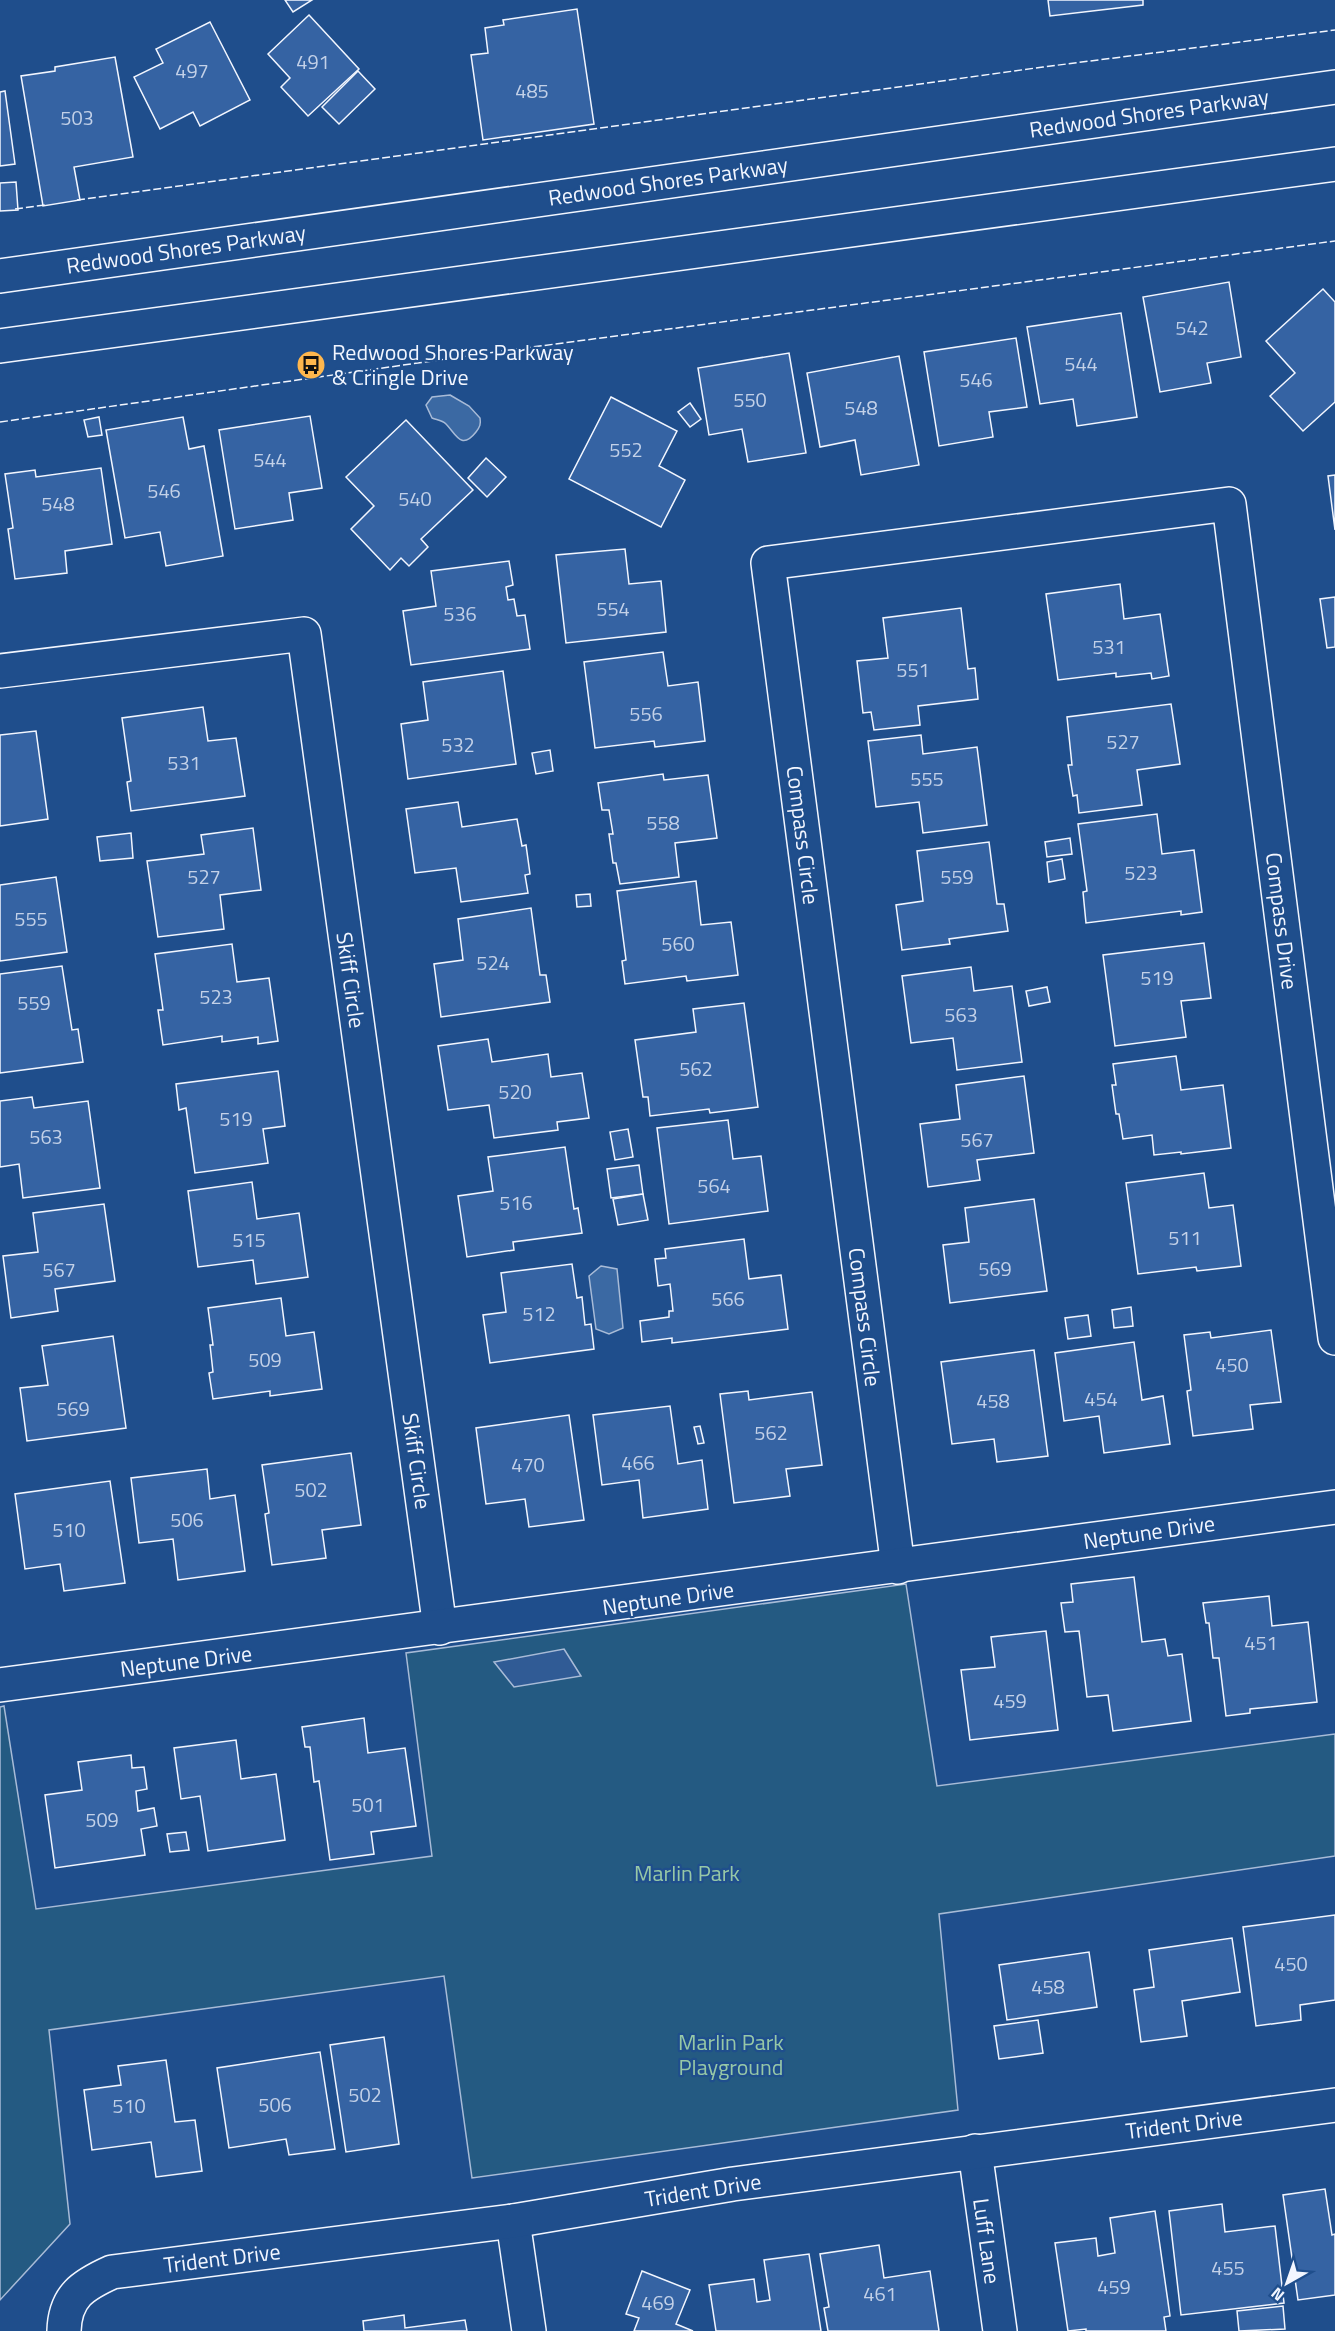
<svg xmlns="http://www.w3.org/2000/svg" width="1335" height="2331" font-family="'Titillium Web',sans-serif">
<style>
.green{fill:#245a82;stroke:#a8bbd7;stroke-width:1.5}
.parking{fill:#305b95;stroke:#a8bbd7;stroke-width:1.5}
.water{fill:#3b69a3;stroke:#a8bbd7;stroke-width:1.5}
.building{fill:#3563a3;stroke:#f2f6ff;stroke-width:1.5}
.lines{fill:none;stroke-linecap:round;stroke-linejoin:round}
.minor-casing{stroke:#f2f6ff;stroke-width:36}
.major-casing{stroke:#f2f6ff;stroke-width:36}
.minor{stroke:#1f4e8c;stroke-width:33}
.major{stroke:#1f4e8c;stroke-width:33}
.fence{stroke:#f2f6ff;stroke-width:1.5;stroke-dasharray:8 3;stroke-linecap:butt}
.labels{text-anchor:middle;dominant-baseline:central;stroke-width:4.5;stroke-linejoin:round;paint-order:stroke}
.number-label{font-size:20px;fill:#c3d1e8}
.street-label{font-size:22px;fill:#f2f6ff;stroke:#1f4e8c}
.poi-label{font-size:22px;fill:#f2f6ff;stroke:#1f4e8c;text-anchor:start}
.park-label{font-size:22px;fill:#97c8a6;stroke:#1f4e8c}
</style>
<rect width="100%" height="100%" fill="#1f4e8c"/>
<!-- green -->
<path class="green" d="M906 1584 937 1786 1335 1734V1856L939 1914 958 2110 472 2178 444 1976 49 2030 70 2224 0 2300V1707L4 1706 36 1909 432 1856 406 1653Z"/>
<!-- parking -->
<path class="parking" d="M564 1649 581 1676 514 1687 494 1662Z"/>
<!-- water -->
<g class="water">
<path d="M450 395 469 406 480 418C481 424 480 427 476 432 461 451 456 434 446 424 442 420 437 420 432 418L426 405 432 397Z"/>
<path d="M601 1266 617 1269 623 1328 609 1334 596 1329 589 1276Z"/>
</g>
<!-- building -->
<g class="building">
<path d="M285 0H312L293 12Z"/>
<path d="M1048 0H1143V5L1050 16Z"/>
<path d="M577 9 594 124 483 140 471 55 488 53 485 28 504 25 503 20Z"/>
<path d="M309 15 359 69 308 116 281 87 290 78 268 54Z"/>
<path d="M210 22 250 100 200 126 193 112 160 129 134 77 163 63 156 49Z"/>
<path d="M115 57 133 157 74 167 80 200 43 206 21 76 55 71V67Z"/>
<path d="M358 71 375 89 339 124 322 107Z"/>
<path d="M5 91 15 164 0 166V92Z"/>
<path d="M16 182 18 210 0 211V183Z"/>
<path d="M1229 282 1241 357 1207 363 1211 383 1160 392 1143 297Z"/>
<path d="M1323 289 1335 302V402L1303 431 1270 396 1295 373 1266 341Z"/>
<path d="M1121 313 1137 417 1077 426 1073 399 1040 404 1027 327Z"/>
<path d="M1016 338 1027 407 989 412 993 437 939 446 924 352Z"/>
<path d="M789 353 806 453 748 462 742 429 709 435 698 368Z"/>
<path d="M899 356 919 465 861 475 855 440 820 447 807 373Z"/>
<path d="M611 397 677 431 659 466 685 480 661 527 569 479Z"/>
<path d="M690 403 701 419 690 427 678 412Z"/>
<path d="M310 416 322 488 289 493 293 520 235 529 219 430Z"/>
<path d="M99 417 102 435 88 437 84 420Z"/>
<path d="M183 417 189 449 204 446 223 556 166 566 160 532 125 538 106 430Z"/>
<path d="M406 420 473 490 421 539 428 547 409 566 401 558 390 570 351 529 374 506 346 477Z"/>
<path d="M486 458 506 477 487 497 468 478Z"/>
<path d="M101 468 112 544 65 551 67 573 15 579 8 529 13 528 5 474 35 470 36 477Z"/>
<path d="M1335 475V530L1328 476Z"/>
<path d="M625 549 629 584 661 581 666 632 566 643 556 555Z"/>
<path d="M509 561 513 585 506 587 508 600 514 599 517 616 525 615 530 649 411 665 403 611 436 606 431 571Z"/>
<path d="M1120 584 1124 619 1160 614 1169 676 1152 679 1151 673 1116 677V673L1058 680 1046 594Z"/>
<path d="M1335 597V647L1327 648 1320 599Z"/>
<path d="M961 608 968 669 975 668 978 699 918 706 920 725 874 730 871 712 863 713 857 661 888 658 883 618Z"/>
<path d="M663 652 668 686 698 682 705 741 655 747 654 741 595 748 584 662Z"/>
<path d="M503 671 516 764 408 779 401 724 428 720 423 682Z"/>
<path d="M1171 704 1180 764 1137 770 1142 805 1079 813 1077 795 1073 796 1068 765H1072L1067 717Z"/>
<path d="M203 707 208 741 236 738 245 796 131 811 127 782 131 781 122 718Z"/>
<path d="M36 731 48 819 0 826V735Z"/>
<path d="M921 735 923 754 977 747 987 825 923 833 919 802 876 807 868 741Z"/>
<path d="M550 750 553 771 536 774 532 753Z"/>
<path d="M663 774 664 780 708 775 717 838 675 843 679 877 620 884 616 863H613L609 834H613L609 810H602L598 783Z"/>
<path d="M458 802 462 827 517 819 522 846 526 845 530 874 525 875 528 893 461 902 456 868 415 873 406 809Z"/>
<path d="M1157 814 1162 854 1194 850 1202 912 1181 915V911L1086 923 1083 892 1087 891 1078 824Z"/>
<path d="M253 828 261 890 220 895 224 929 158 937 147 861 204 854 201 835Z"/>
<path d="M131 833 133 858 100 861 97 837Z"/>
<path d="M1070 838 1072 854 1047 857 1045 842Z"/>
<path d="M989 842 997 904H1004L1008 931 949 939 950 944 902 950 896 905 923 901 917 851Z"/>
<path d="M1062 859 1065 879 1049 882 1047 862Z"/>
<path d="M56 877 67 952 0 961V885Z"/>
<path d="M696 881 701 925 731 922 738 975 687 981 686 976 625 984 622 961 626 960 617 891Z"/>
<path d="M590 894 591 906 577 907 576 895Z"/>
<path d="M531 908 540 975H546L550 1002 441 1017 434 964 463 960 458 919Z"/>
<path d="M1204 943 1211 998 1181 1001 1186 1037 1115 1046 1103 955Z"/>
<path d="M232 944 237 982 269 978 278 1041 258 1044V1037L222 1042V1036L163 1045 158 1010H163L155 954Z"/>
<path d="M62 966 72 1030 78 1029 83 1062 0 1073V974Z"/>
<path d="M971 967 974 991 1012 986 1022 1062 957 1070 953 1038 911 1043 902 976Z"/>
<path d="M1047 987 1050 1002 1029 1006 1026 991Z"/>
<path d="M744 1003 758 1107 710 1113 709 1109 650 1116 648 1097H643L635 1040 696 1032 693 1009Z"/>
<path d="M488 1039 492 1062 548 1054 551 1077 582 1073 589 1118 557 1122 558 1130 494 1138 489 1105 448 1110 438 1046Z"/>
<path d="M1176 1056 1181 1090 1223 1085 1231 1148 1181 1154V1152L1154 1155 1152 1135 1123 1139 1119 1114H1116L1112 1085H1116L1113 1064Z"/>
<path d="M278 1071 285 1126 263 1129 268 1163 195 1173 186 1108 179 1110 176 1084Z"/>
<path d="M1024 1076 1034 1153 977 1160 980 1180 928 1187 920 1124 960 1119 956 1085Z"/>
<path d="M32 1097 34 1108 88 1101 100 1188 23 1198 19 1164 0 1167V1101Z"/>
<path d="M728 1120 733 1159 761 1156 768 1211 669 1224 657 1128Z"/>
<path d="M628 1129 633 1157 615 1160 610 1132Z"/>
<path d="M565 1147 574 1209 578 1208 582 1233 513 1242 514 1250 467 1257 458 1196 493 1191 488 1157Z"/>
<path d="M639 1165 643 1194 611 1198 607 1169Z"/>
<path d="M1204 1173 1209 1208 1233 1205 1241 1266 1197 1271 1196 1267 1138 1274 1126 1183Z"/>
<path d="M252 1182 257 1219 299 1213 308 1277 256 1284 253 1260 198 1267 188 1191Z"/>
<path d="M643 1194 648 1220 618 1225 613 1199Z"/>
<path d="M1034 1199 1047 1291 950 1303 943 1245 969 1242 965 1208Z"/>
<path d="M104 1204 115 1281 55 1289 58 1311 11 1318 3 1256 38 1252 33 1213Z"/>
<path d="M744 1239 749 1279 781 1275 788 1329 672 1343V1338L642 1342 640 1321 669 1317V1311H673L670 1284 658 1286 655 1259 666 1258 665 1249Z"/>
<path d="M572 1264 577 1298 582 1297 585 1325 591 1324 594 1349 490 1363 483 1315 506 1312 501 1273Z"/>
<path d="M281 1298 286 1336 314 1332 322 1389 270 1396V1391L213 1399 209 1373 213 1372 210 1345H213L208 1308Z"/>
<path d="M1131 1307 1133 1326 1114 1328 1112 1310Z"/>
<path d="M1088 1315 1091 1336 1068 1339 1065 1318Z"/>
<path d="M1271 1330 1281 1402 1250 1405 1253 1429 1193 1436 1187 1391 1191 1390 1184 1335 1210 1332 1211 1338Z"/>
<path d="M113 1336 126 1428 27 1441 20 1388 48 1385 42 1346Z"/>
<path d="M1134 1342 1142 1400 1163 1396 1170 1444 1104 1453 1099 1416 1064 1421 1055 1353Z"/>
<path d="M1034 1350 1048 1456 997 1462 994 1439 952 1444 941 1362Z"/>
<path d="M748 1391 749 1400 812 1392 822 1465 786 1469 790 1496 734 1503 720 1394Z"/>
<path d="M670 1406 678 1464 702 1460 708 1509 643 1518 639 1480 602 1485 593 1415Z"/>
<path d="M569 1415 584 1520 529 1527 525 1499 486 1504 476 1428Z"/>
<path d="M700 1426 704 1443 698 1444 694 1427Z"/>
<path d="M351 1453 361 1525 322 1530 326 1558 272 1565 265 1514 269 1513 262 1465Z"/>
<path d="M207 1469 210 1499 235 1495 245 1571 178 1580 173 1539 139 1543 131 1478Z"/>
<path d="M110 1481 125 1583 64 1591 60 1564 25 1569 15 1494Z"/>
<path d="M1134 1577 1142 1642 1165 1639 1168 1656 1182 1654 1191 1721 1113 1731 1108 1695 1087 1697 1079 1631 1065 1632 1061 1603 1073 1602 1071 1584Z"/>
<path d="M1269 1596 1272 1626 1308 1622 1317 1702 1250 1709V1713L1226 1716 1219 1658H1213L1209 1623H1206L1203 1603Z"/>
<path d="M1046 1631 1058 1730 970 1740 961 1670 995 1667 991 1637Z"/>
<path d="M364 1718 368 1753 405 1748 416 1826 371 1832 374 1854 330 1860 319 1781 314 1782 310 1747H305L302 1727Z"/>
<path d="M236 1740 241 1779 276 1774 285 1840 208 1851 200 1796 181 1799 174 1748Z"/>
<path d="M131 1755 132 1768 144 1767 147 1789 136 1791 138 1811 154 1808 157 1826 141 1829 145 1855 55 1868 45 1795 82 1790 78 1762Z"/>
<path d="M186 1832 189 1850 170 1852 167 1834Z"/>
<path d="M1335 1915V2000L1300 2005 1301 2020 1256 2026 1243 1927Z"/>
<path d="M1232 1938 1240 1992 1182 2001 1187 2036 1141 2042 1134 1990 1154 1987 1149 1950Z"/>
<path d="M1089 1952 1097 2007 1007 2020 999 1965Z"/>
<path d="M1038 2020 1043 2053 999 2059 994 2026Z"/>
<path d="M384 2037 399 2144 346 2152 330 2045Z"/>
<path d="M320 2052 335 2149 289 2155 286 2139 229 2148 217 2068Z"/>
<path d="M166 2060 175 2122 195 2120 202 2171 156 2177 151 2142 92 2150 84 2090 121 2085 118 2066Z"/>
<path d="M1325 2189 1332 2235 1335 2234V2295L1298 2300 1283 2195Z"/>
<path d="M1222 2204 1225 2232 1275 2226 1284 2303 1181 2315 1169 2211Z"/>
<path d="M1155 2211 1170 2316 1164 2317 1166 2331H1086V2329L1068 2331 1055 2243 1096 2238 1098 2256 1115 2253 1110 2218Z"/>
<path d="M879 2245 884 2278 930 2271 939 2331H828L824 2308 829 2307 820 2254Z"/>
<path d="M809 2254 821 2331H716L709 2285 754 2279 757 2302 770 2300 764 2260Z"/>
<path d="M642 2271 690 2290 676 2324 693 2331H634L639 2318 626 2314Z"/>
<path d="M1283 2306 1285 2329 1239 2331 1237 2311Z"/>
<path d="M404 2315 405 2328 465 2320 467 2331H364L363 2321Z"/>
</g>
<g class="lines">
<!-- minor casing -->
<g class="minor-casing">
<g id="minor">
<path d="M0 671 304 634 440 1628"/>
<path d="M898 1567 768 563 1229 504 1335 1338"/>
<path d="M0 1685 1335 1507"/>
<path d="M975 2151 1000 2331"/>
<path d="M513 2221 529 2331"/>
<path d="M64 2331C65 2296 83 2285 112 2272L513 2221 733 2184 1335 2105"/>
</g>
</g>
<!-- major casing -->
<g class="major-casing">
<g id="major">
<path d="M0 276 1335 87"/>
<path d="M0 346 1335 164"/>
</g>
</g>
<!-- minor -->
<use href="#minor" class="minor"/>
<!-- major -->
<use href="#major" class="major"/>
<!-- fence -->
<g class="fence">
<path d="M77 200 1043 67 1335 30"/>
<path d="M15 209 45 205"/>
<path d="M0 422 510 350 1335 241"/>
</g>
</g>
<!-- icons -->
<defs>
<g id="bus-disc" transform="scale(1.5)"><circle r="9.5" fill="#ffb74d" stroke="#1f4e8c"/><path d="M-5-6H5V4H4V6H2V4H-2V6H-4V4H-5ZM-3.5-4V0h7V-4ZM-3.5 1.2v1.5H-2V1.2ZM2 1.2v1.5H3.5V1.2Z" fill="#111"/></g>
</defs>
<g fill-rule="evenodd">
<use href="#bus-disc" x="311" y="365"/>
</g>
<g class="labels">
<!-- number labels -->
<g class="number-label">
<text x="313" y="61">491</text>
<text x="192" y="70">497</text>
<text x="532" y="90">485</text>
<text x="77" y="117">503</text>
<text x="1192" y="327">542</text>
<text x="1081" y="363">544</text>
<text x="976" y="379">546</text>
<text x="750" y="399">550</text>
<text x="861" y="407">548</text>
<text x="626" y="449">552</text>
<text x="270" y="459">544</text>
<text x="164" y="490">546</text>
<text x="415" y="498">540</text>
<text x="58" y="503">548</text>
<text x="613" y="608">554</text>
<text x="460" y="613">536</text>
<text x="1109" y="646">531</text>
<text x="913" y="669">551</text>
<text x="646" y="713">556</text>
<text x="1123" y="741">527</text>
<text x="458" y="744">532</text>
<text x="184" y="762">531</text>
<text x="927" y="778">555</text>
<text x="663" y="822">558</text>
<text x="1141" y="872">523</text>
<text x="204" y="876">527</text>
<text x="957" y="876">559</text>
<text x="31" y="918">555</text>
<text x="678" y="943">560</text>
<text x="493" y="962">524</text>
<text x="1157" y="977">519</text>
<text x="216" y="996">523</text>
<text x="34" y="1002">559</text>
<text x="961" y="1014">563</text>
<text x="696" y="1068">562</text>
<text x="515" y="1091">520</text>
<text x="236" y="1118">519</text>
<text x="46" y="1136">563</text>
<text x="977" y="1139">567</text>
<text x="714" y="1185">564</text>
<text x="516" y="1202">516</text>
<text x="1185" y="1237">511</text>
<text x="249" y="1239">515</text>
<text x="995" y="1268">569</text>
<text x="59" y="1269">567</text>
<text x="728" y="1298">566</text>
<text x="539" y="1313">512</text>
<text x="265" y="1359">509</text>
<text x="1232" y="1364">450</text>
<text x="1101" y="1398">454</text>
<text x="993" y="1400">458</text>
<text x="73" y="1408">569</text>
<text x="771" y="1432">562</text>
<text x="638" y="1462">466</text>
<text x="528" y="1464">470</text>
<text x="311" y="1489">502</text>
<text x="187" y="1519">506</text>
<text x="69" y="1529">510</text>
<text x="1261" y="1642">451</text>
<text x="1010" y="1700">459</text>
<text x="368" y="1804">501</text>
<text x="102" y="1819">509</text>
<text x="1291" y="1963">450</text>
<text x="1048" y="1986">458</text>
<text x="365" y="2094">502</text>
<text x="275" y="2104">506</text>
<text x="129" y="2105">510</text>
<text x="1228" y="2267">455</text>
<text x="1114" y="2286">459</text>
<text x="880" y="2293">461</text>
<text x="658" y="2302">469</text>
</g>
<!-- street labels -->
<g class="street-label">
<text transform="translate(1149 113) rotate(-8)">Redwood Shores Parkway</text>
<text transform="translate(668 181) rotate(-8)">Redwood Shores Parkway</text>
<text transform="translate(186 249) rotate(-8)">Redwood Shores Parkway</text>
<text transform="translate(803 835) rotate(83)">Compass Circle</text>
<text transform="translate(1282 921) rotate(83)">Compass Drive</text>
<text transform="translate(351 980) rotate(82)">Skiff Circle</text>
<text transform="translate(865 1317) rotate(83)">Compass Circle</text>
<text transform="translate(417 1461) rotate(82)">Skiff Circle</text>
<text transform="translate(1149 1532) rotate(-8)">Neptune Drive</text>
<text transform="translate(668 1598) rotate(-8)">Neptune Drive</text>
<text transform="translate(186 1661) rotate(-7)">Neptune Drive</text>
<text transform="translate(1184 2124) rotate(-7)">Trident Drive</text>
<text transform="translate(703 2190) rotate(-9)">Trident Drive</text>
<text transform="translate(987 2241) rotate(82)">Luff Lane</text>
<text transform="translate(222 2258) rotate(-7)">Trident Drive</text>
</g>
<!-- poi labels -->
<g class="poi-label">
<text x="332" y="352">Redwood Shores Parkway<tspan x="332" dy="25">&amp; Cringle Drive</tspan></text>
</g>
<!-- park labels -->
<g class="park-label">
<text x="687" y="1873">Marlin Park</text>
<text x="731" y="2042">Marlin Park<tspan x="731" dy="25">Playground</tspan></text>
</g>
</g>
<!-- north arrow -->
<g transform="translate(1287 2283) rotate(220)" stroke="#1f4e8c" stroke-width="4.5" paint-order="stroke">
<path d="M0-4.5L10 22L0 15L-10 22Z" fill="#f2f6ff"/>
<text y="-9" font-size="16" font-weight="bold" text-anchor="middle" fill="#f2f6ff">N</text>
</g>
</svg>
